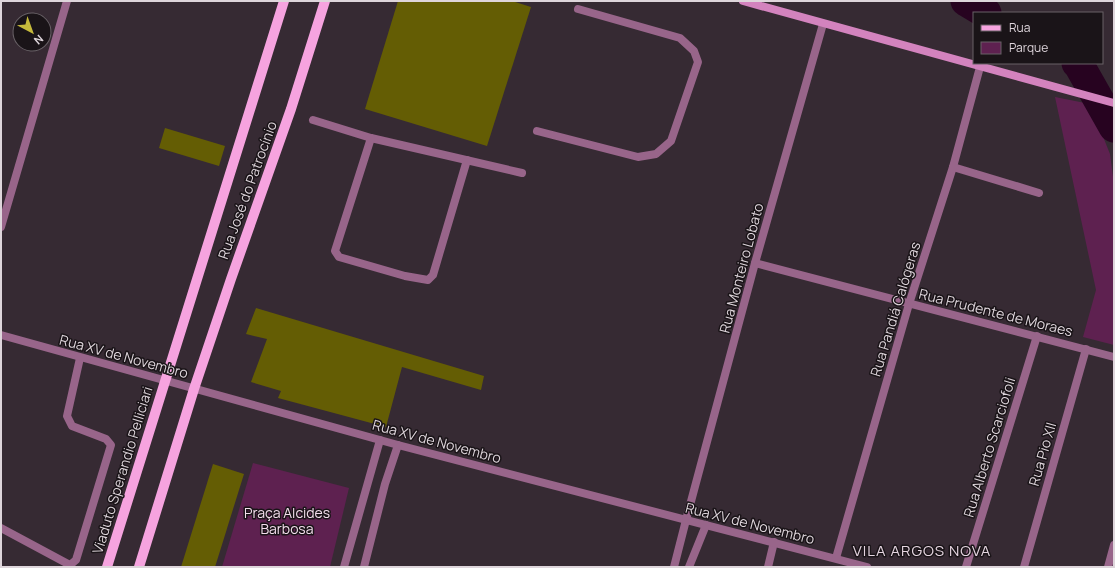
<svg xmlns="http://www.w3.org/2000/svg" width="1115" height="568" font-family="Manrope,sans-serif">
<style>
.green{fill:#5e2150}
.lines{fill:none;stroke-linecap:round;stroke-linejoin:round}
.river{stroke:#270320;stroke-width:31}
.building{fill:#645d04}
.service{stroke:#98658a;stroke-width:8}
.minor{stroke:#98658a;stroke-width:8}
.secondary{stroke:#d383be;stroke-width:8}
.primary{stroke:#f6a3df;stroke-width:10}
.labels{text-anchor:middle;dominant-baseline:central;stroke-width:3;stroke-linejoin:round;paint-order:stroke}
.street-label{font-size:14px;fill:#ded5db;stroke:#1a1418}
.park-label{font-size:14px;fill:#f3ddec;stroke:#1a1418}
.neighbourhood-label{font-size:15px;letter-spacing:1px;fill:#e5d5e0;stroke:#1a1418}
</style>
<rect width="100%" height="100%" fill="#362a33"/>
<!-- green -->
<g class="green">
<path d="M1055 97 1090 104 1110 154 1114 184V345L1083 337 1096 290Z"/>
<path d="M253 463 349 488 330 567H222Z"/>
</g>
<g class="lines">
<!-- river -->
<g class="river">
<path d="M966 1 986 13"/>
<path d="M1077 63 1079 65 1114 127"/>
</g>
</g>
<!-- building -->
<g class="building">
<path d="M398 1H512L531 7 487 146 365 109Z"/>
<path d="M165 128 225 146 219 166 159 148Z"/>
<path d="M256 308 484 376 481 390 402 367 386 427 278 398 281 391 251 382 267 339 246 334Z"/>
<path d="M213 464 244 474 215 567H181Z"/>
</g>
<g class="lines">
<!-- service -->
<g class="service">
<path d="M313 120 371 138 522 173"/>
<path d="M537 131 638 157 656 154 671 141 698 62 694 51 680 38 578 9"/>
<path d="M371 138 335 251 339 257 405 276 428 280 433 275 467 160"/>
<path d="M953 167 1039 193"/>
<path d="M1 528 70 565 76 560 111 445 106 439 72 426 67 416 80 358"/>
<path d="M674 567 686 520"/>
<path d="M689 567 706 525"/>
<path d="M768 567 774 542"/>
</g>
<!-- minor -->
<g class="minor">
<path d="M1 227 67 1"/>
<path d="M755 263 1114 357"/>
<path d="M1 335 398 445 867 567"/>
<path d="M686 520 755 263 823 24"/>
<path d="M836 558 909 304 953 167 980 67"/>
<path d="M344 567 380 440"/>
<path d="M364 567 385 484 398 445"/>
<path d="M966 567 1037 336"/>
<path d="M1024 567 1086 349"/>
<path d="M1108 567 1114 545"/>
</g>
<!-- secondary -->
<path class="secondary" d="M743 1 1114 103"/>
<!-- primary -->
<g class="primary">
<path d="M107 567C165 378 226 190 284 1"/>
<path d="M139 567 194 389 231 279 291 109 325 1"/>
</g>
</g>
<g class="labels">
<!-- street labels -->
<g class="street-label">
<text transform="translate(247 190) rotate(-70)">Rua José do Patrocínio</text>
<text transform="translate(741 268) rotate(-75)">Rua Monteiro Lobato</text>
<text transform="translate(895 309) rotate(-73)">Rua Pandiá Calógeras</text>
<text transform="translate(996 312) rotate(14)">Rua Prudente de Moraes</text>
<text transform="translate(124 356) rotate(15)">Rua XV de Novembro</text>
<text transform="translate(437 441) rotate(15)">Rua XV de Novembro</text>
<text transform="translate(989 447) rotate(-73)">Rua Alberto Scarciofoli</text>
<text transform="translate(1042 454) rotate(-74)">Rua Pio XII</text>
<text transform="translate(122 470) rotate(-73)">Viaduto Sperandio Pelliciari</text>
<text transform="translate(750 523) rotate(14)">Rua XV de Novembro</text>
</g>
<!-- park labels -->
<g class="park-label">
<text x="287" y="512">Praça Alcides<tspan x="287" dy="16">Barbosa</tspan></text>
</g>
<!-- neighbourhood labels -->
<g class="neighbourhood-label">
<text x="922" y="550">VILA ARGOS NOVA</text>
</g>
</g>
<!-- border -->
<rect width="1115" height="568" fill="none" stroke="#ded5db" stroke-width="4"/>
<!-- legend -->
<rect x="973" y="12" width="130" height="52" fill="#1a1418" stroke="#686166"/>
<rect x="981" y="25" width="20" height="6" fill="#f6a3df" stroke="#686166"/>
<text x="1009" y="32" font-size="12" fill="#ded5db">Rua</text>
<rect x="981" y="42" width="20" height="12" fill="#5e2150" stroke="#686166"/>
<text x="1009" y="52" font-size="12" fill="#ded5db">Parque</text>
<!-- north arrow -->
<g transform="translate(32 32) rotate(139)"><circle r="19" fill="#1a1418" stroke="#686166"/>
<path d="M0-3L7 15L0 10L-7 15Z" fill="#c7bb3c"/>
<text y="-6" font-size="11" font-weight="bold" text-anchor="middle" fill="#ded5db">N</text>
</g>
</svg>
